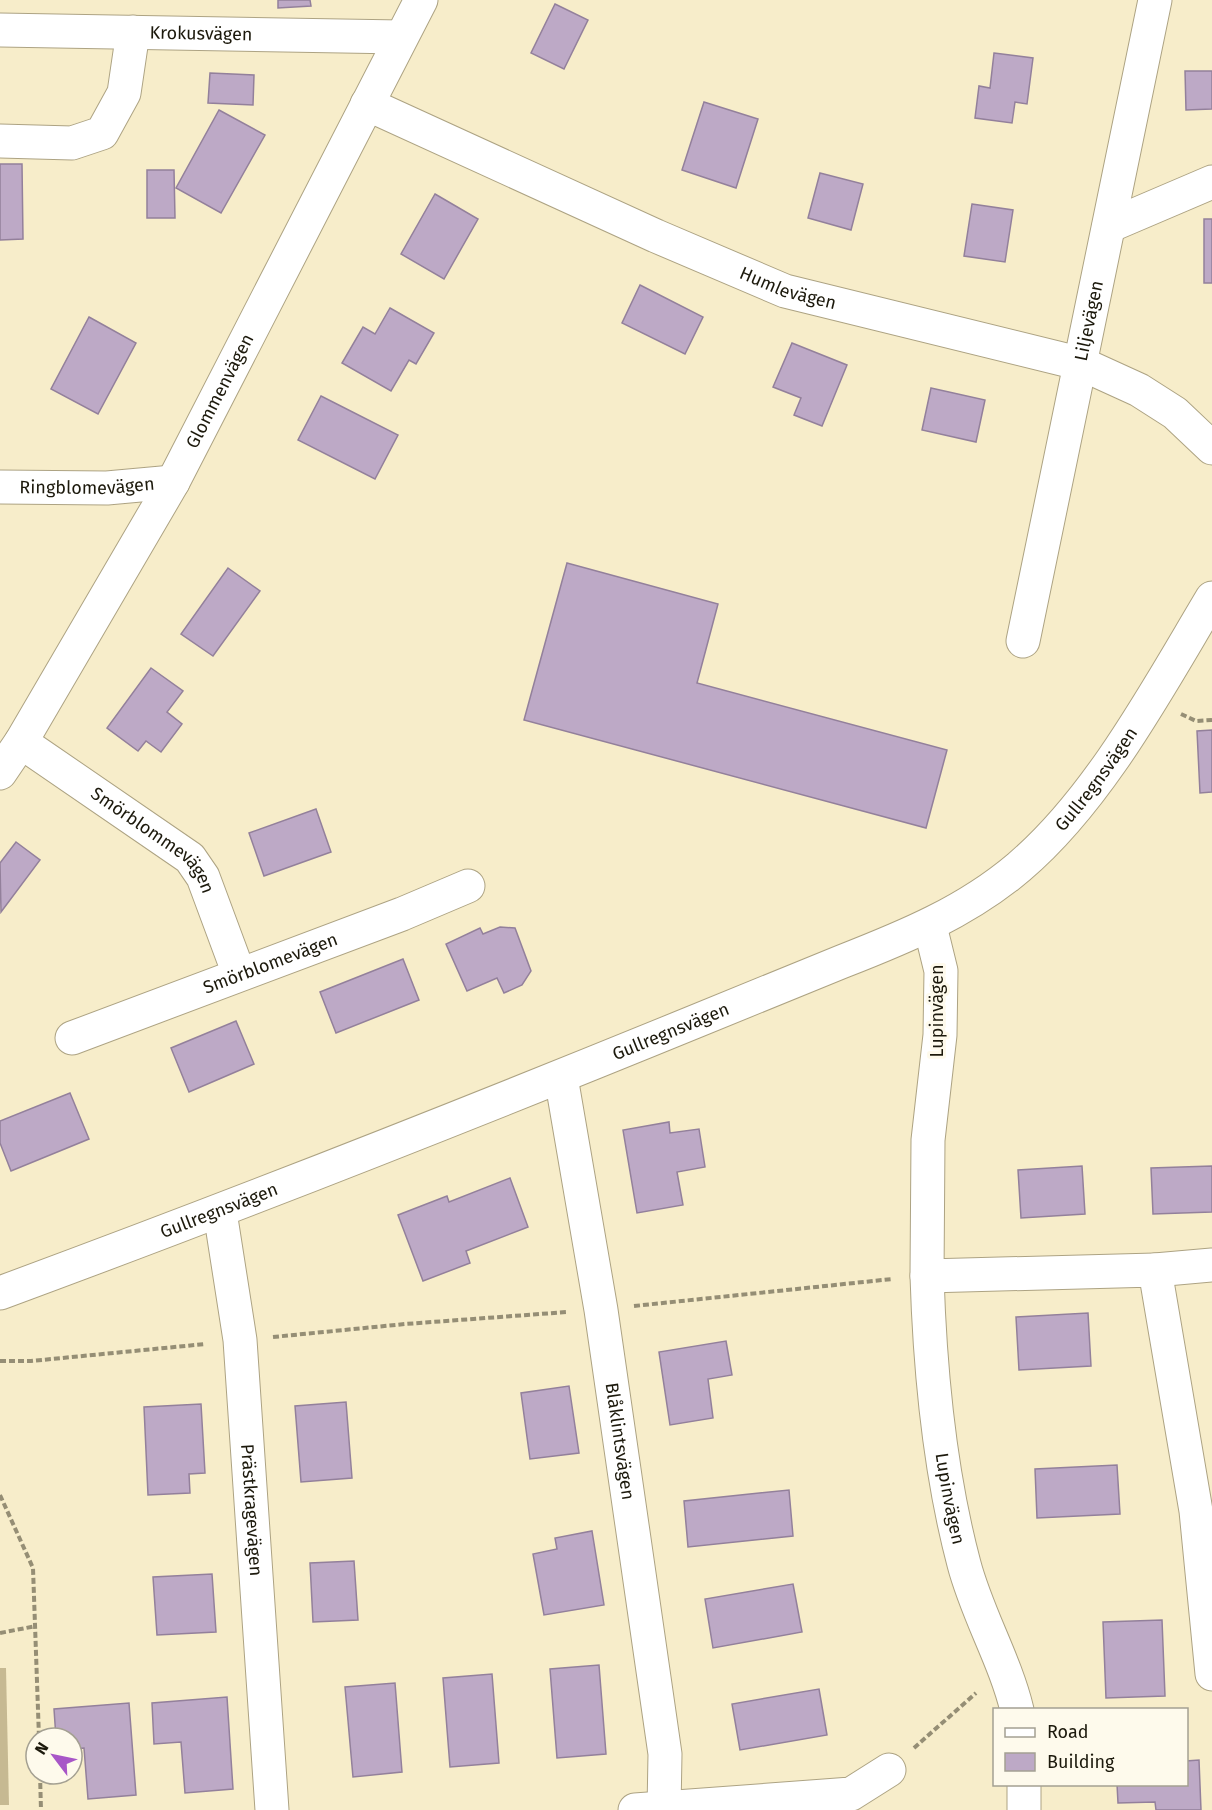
<svg xmlns="http://www.w3.org/2000/svg" width="1212" height="1810" font-family="'Fira Sans',sans-serif">
<style>
.green{fill:#c6b992}
.building{fill:#bda9c6;stroke:#93809b;stroke-width:1.5}
.lines{fill:none;stroke-linecap:round;stroke-linejoin:round}
.minor-casing{stroke:#ada383;stroke-width:35}
.path{stroke:#958e75;stroke-width:4;stroke-dasharray:6 3;stroke-linecap:butt}
.minor{stroke:#fff;stroke-width:33}
.labels{text-anchor:middle;dominant-baseline:central;stroke-width:6;stroke-linejoin:round;paint-order:stroke}
.street-label{font-size:18px;fill:#1c190c;stroke:#fefaec}
</style>
<rect width="100%" height="100%" fill="#f7edca"/>
<!-- green -->
<path class="green" d="M0 1668H6L9 1805H0Z"/>
<!-- building -->
<g class="building">
<path d="M278 0H310L311 6 278 8Z"/>
<path d="M555 4 588 20 564 69 531 53Z"/>
<path d="M994 53 1033 58 1027 104 1015 102 1012 123 975 118 979 86 990 88Z"/>
<path d="M1185 71H1212V109L1186 110Z"/>
<path d="M210 73 254 75 253 105 208 103Z"/>
<path d="M704 102 758 119 736 188 682 170Z"/>
<path d="M219 110 265 135 221 213 176 188Z"/>
<path d="M0 164H22L23 239 0 240Z"/>
<path d="M147 170H174L175 218H147Z"/>
<path d="M820 173 863 184 851 230 808 218Z"/>
<path d="M435 194 478 219 444 279 401 254Z"/>
<path d="M972 204 1013 210 1005 262 964 256Z"/>
<rect x="1204" y="219" width="8" height="64"/>
<path d="M640 285 703 317 685 354 622 323Z"/>
<path d="M390 308 434 333 416 364 409 360 391 391 342 363 363 327 375 334Z"/>
<path d="M89 317 136 343 98 414 51 389Z"/>
<path d="M792 343 847 365 822 426 794 415 801 398 773 387Z"/>
<path d="M931 388 985 400 976 442 922 430Z"/>
<path d="M321 396 398 435 375 479 298 440Z"/>
<path d="M567 563 718 604 697 683 947 750 926 828 524 720Z"/>
<path d="M228 568 260 591 213 656 181 634Z"/>
<path d="M151 668 183 691 167 712 182 724 161 752 146 741 138 751 107 728Z"/>
<path d="M1212 730V792L1200 793 1197 731Z"/>
<path d="M316 809 331 852 264 876 249 833Z"/>
<path d="M16 842 40 860 1 912 0 863Z"/>
<path d="M500 927 515 928 531 971 522 985 504 993 497 978 467 991 446 944 480 928 483 934Z"/>
<path d="M403 959 419 1000 336 1033 320 992Z"/>
<path d="M236 1021 254 1064 189 1092 171 1048Z"/>
<path d="M70 1093 89 1139 11 1171 0 1143V1121Z"/>
<path d="M669 1122 670 1133 699 1129 705 1167 677 1172 683 1205 637 1213 623 1130Z"/>
<path d="M1082 1166 1085 1214 1021 1218 1018 1170Z"/>
<path d="M1212 1166V1212L1153 1214 1151 1168Z"/>
<path d="M510 1178 528 1227 466 1251 470 1263 423 1281 398 1215 447 1196 449 1202Z"/>
<path d="M1088 1313 1091 1366 1019 1370 1016 1317Z"/>
<path d="M726 1341 732 1375 708 1379 713 1418 670 1425 659 1352Z"/>
<path d="M569 1386 579 1453 530 1459 521 1393Z"/>
<path d="M346 1402 352 1478 301 1482 295 1406Z"/>
<path d="M201 1404 205 1473 189 1474 190 1493 148 1495 144 1407Z"/>
<path d="M1117 1465 1120 1514 1037 1518 1035 1469Z"/>
<path d="M789 1490 793 1536 688 1547 684 1501Z"/>
<path d="M592 1531 604 1605 544 1615 533 1554 557 1549 555 1538Z"/>
<path d="M354 1561 358 1620 313 1622 310 1563Z"/>
<path d="M212 1574 216 1632 157 1635 153 1577Z"/>
<path d="M793 1584 802 1632 713 1648 705 1599Z"/>
<path d="M1162 1620 1165 1696 1106 1698 1103 1622Z"/>
<path d="M599 1665 606 1754 557 1758 550 1669Z"/>
<path d="M492 1674 499 1763 450 1767 443 1678Z"/>
<path d="M395 1683 402 1772 353 1777 345 1687Z"/>
<path d="M819 1689 827 1735 740 1750 732 1704Z"/>
<path d="M227 1697 233 1789 185 1793 181 1742 154 1744 152 1703Z"/>
<path d="M129 1703 136 1795 88 1799 84 1748 72 1749V1738H56L54 1709Z"/>
<path d="M1199 1760 1201 1810H1156L1155 1802 1118 1803 1117 1784H1186V1761Z"/>
</g>
<g class="lines">
<!-- minor casing -->
<g class="minor-casing">
<g id="minor">
<path id="s1" d="M0 30 401 37"/>
<path id="s2" d="M367 104 656 236 785 291 1082 364 1139 390 1175 413 1212 448"/>
<path d="M0 141 72 143 102 133 124 93 133 32"/>
<path d="M1109 226 1212 182"/>
<path id="s3" d="M0 487 107 488 173 482"/>
<path id="s4" d="M1023 641 1155 0"/>
<path id="s5" d="M21 742 190 858 203 877 239 974"/>
<path id="s6" d="M0 773 21 742 173 482 421 0"/>
<path d="M930 926 941 971 940 1035 928 1140 927 1276 1155 1270 1196 1511 1212 1674"/>
<path id="s7" d="M72 1038 402 914 468 886"/>
<path id="s8" d="M561 1077 601 1310 665 1754 664 1810"/>
<path id="s9" d="M220 1212 240 1340 272 1810"/>
<path d="M1155 1270 1212 1265"/>
<path id="s10" d="M927 1276C930 1373 939 1470 964 1564 977 1614 1005 1660 1017 1710"/>
<path id="s11" d="M0 1293C233 1207 464 1116 694 1022 743 1002 792 982 841 962 905 937 966 912 1019 867 1099 799 1158 688 1212 598"/>
<path d="M635 1810 851 1794 889 1770"/>
<path d="M1024 1810V1784"/>
</g>
</g>
<!-- path -->
<g class="path">
<path d="M1181 714 1196 721 1212 720"/>
<path d="M634 1306 892 1279"/>
<path d="M273 1337 405 1324 567 1312"/>
<path d="M0 1361H31L205 1344"/>
<path d="M0 1495 33 1568 39 1738"/>
<path d="M0 1633 36 1626"/>
<path d="M914 1748 976 1693"/>
<path d="M40 1774 41 1810"/>
</g>
<!-- minor -->
<use href="#minor" class="minor"/>
</g>
<g class="labels">
<!-- street labels -->
<g class="street-label">
<text stroke="none"><textPath href="#s1" startOffset="201">Krokusvägen</textPath></text>
<text stroke="none"><textPath href="#s2" startOffset="460">Humlevägen</textPath></text>
<text stroke="none"><textPath href="#s4" startOffset="327">Liljevägen</textPath></text>
<text stroke="none"><textPath href="#s6" startOffset="441">Glommenvägen</textPath></text>
<text stroke="none"><textPath href="#s3" startOffset="87">Ringblomevägen</textPath></text>
<text stroke="none"><textPath href="#s11" startOffset="1224">Gullregnsvägen</textPath></text>
<text stroke="none"><textPath href="#s5" startOffset="166">Smörblommevägen</textPath></text>
<text stroke="none"><textPath href="#s7" startOffset="212">Smörblomevägen</textPath></text>
<text transform="translate(937 1011) rotate(-90)">Lupinvägen</text>
<text stroke="none"><textPath href="#s11" startOffset="720">Gullregnsvägen</textPath></text>
<text stroke="none"><textPath href="#s11" startOffset="234">Gullregnsvägen</textPath></text>
<text stroke="none"><textPath href="#s8" startOffset="369">Blåklintsvägen</textPath></text>
<text stroke="none"><textPath href="#s10" startOffset="224">Lupinvägen</textPath></text>
<text stroke="none"><textPath href="#s9" startOffset="300">Prästkragevägen</textPath></text>
</g>
</g>
<!-- legend -->
<rect x="993" y="1708" width="195" height="78" fill="#fefaec" stroke="#a4a092" stroke-width="1.5"/>
<rect x="1005" y="1728" width="30" height="9" fill="#ffffff" stroke="#a4a092" stroke-width="1.5"/>
<text x="1047" y="1738" font-size="18" fill="#1c190c">Road</text>
<rect x="1005" y="1753" width="30" height="18" fill="#bda9c6" stroke="#a4a092" stroke-width="1.5"/>
<text x="1047" y="1768" font-size="18" fill="#1c190c">Building</text>
<!-- north arrow -->
<g transform="translate(54 1756) rotate(302)"><circle r="28" fill="#fefaec" stroke="#a4a092" stroke-width="1.5"/>
<path d="M0-4.5L10 22L0 15L-10 22Z" fill="#a856c7"/>
<text y="-9" font-size="16" font-weight="bold" text-anchor="middle" fill="#1c190c">N</text>
</g>
</svg>
